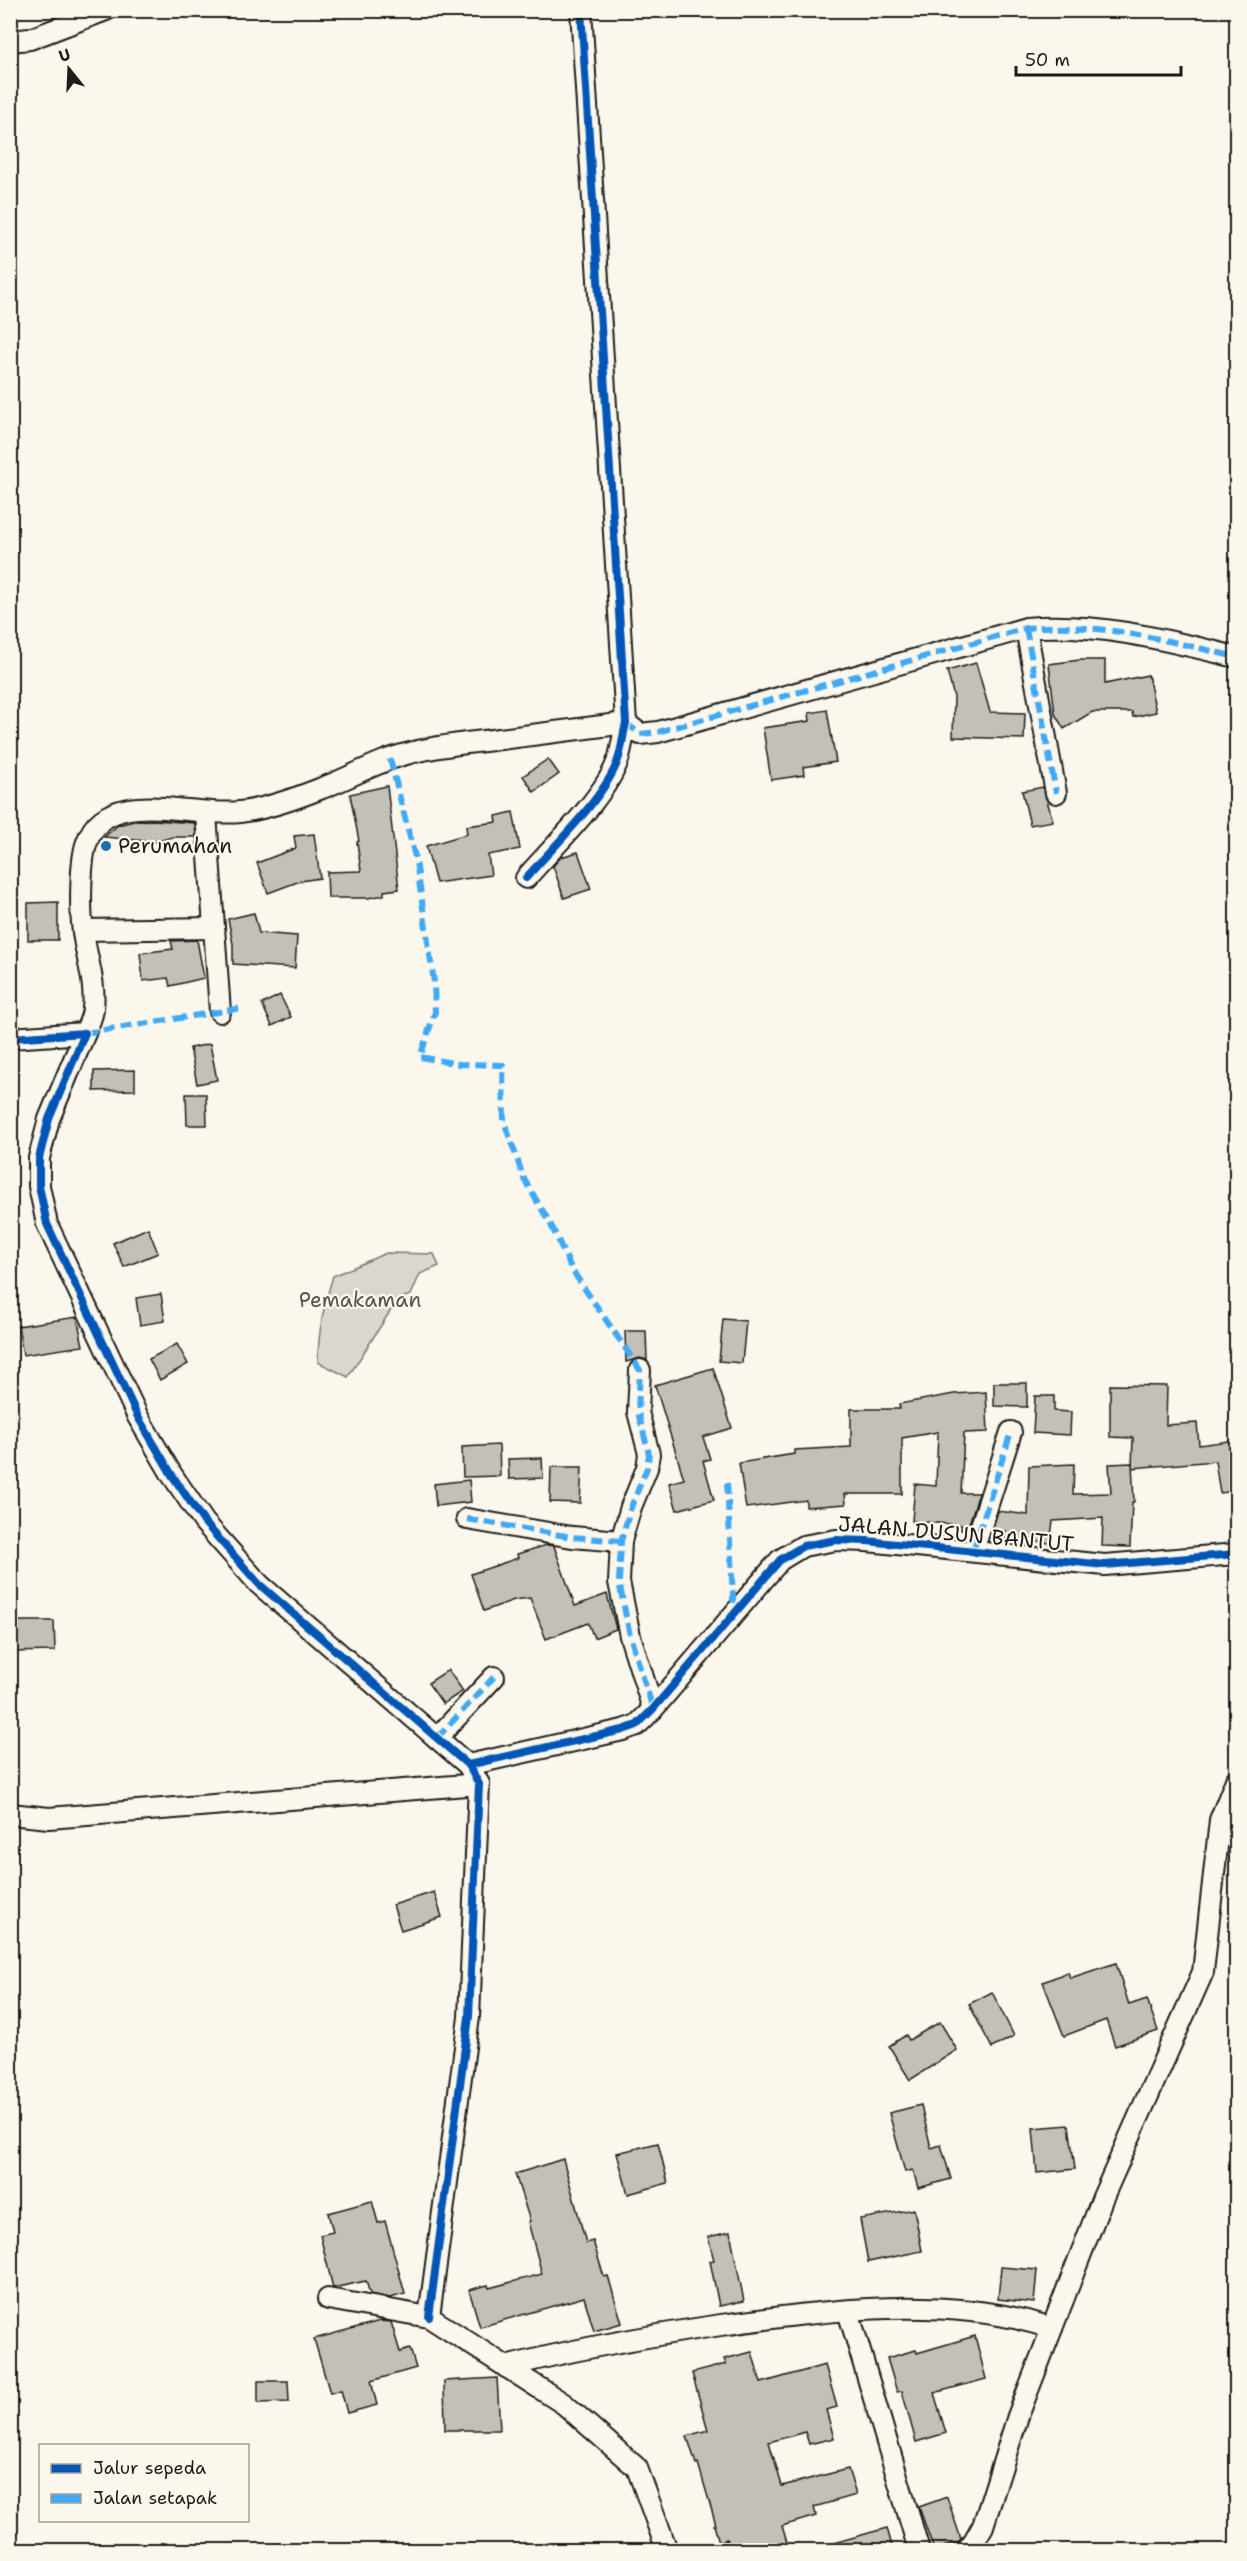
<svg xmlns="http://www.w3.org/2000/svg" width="1247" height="2561" font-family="'Shantell Sans',sans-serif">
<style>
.green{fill:#dad7ce;stroke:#7b7a75;stroke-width:1.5}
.building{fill:#c3c0b8;stroke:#1c1c1c;stroke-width:1.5}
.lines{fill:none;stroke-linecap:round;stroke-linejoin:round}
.minor-casing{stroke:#1c1c1c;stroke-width:24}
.minor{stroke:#fbf7ec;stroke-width:20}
.quiet{stroke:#3fa9f5;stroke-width:6;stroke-dasharray:12 6;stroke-linecap:butt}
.cycleway-casing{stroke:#fbf7ec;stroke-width:11}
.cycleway{stroke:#0057b8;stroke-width:8}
.poi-dot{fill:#1f6fb2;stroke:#fbf7ec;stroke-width:2}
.labels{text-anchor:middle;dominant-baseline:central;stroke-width:4.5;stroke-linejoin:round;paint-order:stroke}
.poi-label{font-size:21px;fill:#1c1c1c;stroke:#fbf7ec;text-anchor:start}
.park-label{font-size:21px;fill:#555451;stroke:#fbf7ec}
.street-label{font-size:21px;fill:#1c1c1c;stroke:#fbf7ec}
</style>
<rect width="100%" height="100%" fill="#fbf7ec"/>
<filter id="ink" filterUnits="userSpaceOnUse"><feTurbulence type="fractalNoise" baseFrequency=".0167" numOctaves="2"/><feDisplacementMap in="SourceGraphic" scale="12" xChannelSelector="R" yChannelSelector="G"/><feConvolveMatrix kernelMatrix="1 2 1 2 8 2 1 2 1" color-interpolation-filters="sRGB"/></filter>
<g filter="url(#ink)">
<!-- green -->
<path class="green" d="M386 1253 434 1254 439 1266 420 1274 411 1295 398 1299 348 1377 318 1362C318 1331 324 1305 333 1276Z"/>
<!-- building -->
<g class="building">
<path d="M1080 660H1105V684L1148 675 1156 712 1133 717 1132 712H1092L1064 729 1055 714 1049 664Z"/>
<path d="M976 663 990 712 1025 713 1024 739 953 737 954 697 947 671Z"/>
<path d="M827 710 836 762 803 767 804 775 771 780 763 728 810 721 809 713Z"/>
<path d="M548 759 559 774 534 792 523 776Z"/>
<path d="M387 786 399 889 384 891V895L368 898H328L327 872 361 871 357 842 359 841 350 794Z"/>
<path d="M1043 787 1053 821 1030 825 1022 791Z"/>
<path d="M513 812 520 849 488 855 491 875 436 883 426 846 467 834 466 826 497 822 496 816Z"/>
<path d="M153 820 195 823 196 837H172L156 842 104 837 118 825 134 821Z"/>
<path d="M314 834 320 878 300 881 268 893 257 863 296 848 294 836Z"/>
<path d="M578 852 591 889 564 898 553 866 561 857Z"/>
<path d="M58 902V940H28V903Z"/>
<path d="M254 913 259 933 297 936 295 968 233 964V944L228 919Z"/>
<path d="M197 940 204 978 170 986 168 978 143 981 140 953 173 949 171 941Z"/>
<path d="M280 995 291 1017 272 1026 262 1004Z"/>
<path d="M210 1044 217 1080 197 1084 190 1048Z"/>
<path d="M135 1070V1090L94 1091V1071Z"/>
<path d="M186 1094H206L207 1125H187Z"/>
<path d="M148 1228 158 1253 124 1267 113 1243Z"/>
<path d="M161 1294 165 1321 140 1325 136 1298Z"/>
<path d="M77 1317 83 1346 23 1355 18 1326Z"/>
<path d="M723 1319 746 1321 742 1363 719 1361Z"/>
<path d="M625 1331H646L647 1360 640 1358 626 1362Z"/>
<path d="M177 1344 188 1364 160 1380 149 1359Z"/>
<path d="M713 1368 732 1428 703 1437 710 1459 703 1461 714 1500 677 1510 669 1483 684 1479 655 1385Z"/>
<path d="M994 1383H1027V1407L994 1406Z"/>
<path d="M1110 1385 1167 1386 1166 1425 1197 1423 1199 1445 1236 1440V1491L1220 1493 1215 1461 1132 1468 1133 1438 1110 1437Z"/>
<path d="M986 1392 988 1432 964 1433 961 1493H979L967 1530H961V1525L912 1521 915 1484 936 1486 938 1432 902 1438V1494H845L846 1504 806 1507V1500L746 1508 739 1463 794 1454V1450L851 1447V1409H900L899 1404 954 1394Z"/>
<path d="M1035 1396H1054V1411L1071 1412 1070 1435 1033 1433Z"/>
<path d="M499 1445 500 1476 463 1477 462 1447Z"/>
<path d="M542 1458 543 1478 509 1479 508 1459Z"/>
<path d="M1132 1463 1134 1502H1132L1130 1547 1102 1546 1103 1518 1053 1521 1050 1543 1005 1538 1006 1531H992L998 1511 1028 1515 1029 1466 1074 1464 1073 1494 1111 1493 1109 1464Z"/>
<path d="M551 1467H582L580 1503 550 1502Z"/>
<path d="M469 1480 471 1502 436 1506 434 1484Z"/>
<path d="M547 1545 554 1546 575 1606 607 1594 616 1629 594 1638 588 1623 546 1639 530 1598 514 1600 484 1611 471 1574 518 1558 517 1554Z"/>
<path d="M10 1621H54L55 1651 10 1652Z"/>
<path d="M448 1670 463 1691 443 1704 428 1683Z"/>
<path d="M434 1892 442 1917 401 1930 393 1905Z"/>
<path d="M1116 1963 1129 2005 1147 1999 1158 2031 1115 2046 1106 2020 1064 2036 1043 1982 1068 1972 1070 1978Z"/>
<path d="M992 1992 1014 2036 992 2048 969 2004Z"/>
<path d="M940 2022 957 2050 910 2080 889 2046 906 2035 909 2040Z"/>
<path d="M921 2105 931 2148 941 2145 951 2179 918 2188 913 2170 905 2172 889 2113Z"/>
<path d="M1069 2125 1075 2169 1037 2173 1033 2128Z"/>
<path d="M658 2143 668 2183 628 2194 617 2153Z"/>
<path d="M563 2159 586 2243 593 2241 604 2277 608 2276 622 2323 594 2331 584 2297 480 2327 469 2290 488 2285 489 2288 542 2274 528 2222 530 2221 515 2174Z"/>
<path d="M372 2201 378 2223 385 2221 405 2294 390 2298 370 2294 366 2281 333 2288 320 2235 333 2232 328 2213Z"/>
<path d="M914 2209 922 2251 868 2262 860 2219Z"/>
<path d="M730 2232 744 2301 719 2306 710 2261 714 2260 708 2237Z"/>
<path d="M1001 2267 1037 2270 1034 2303 998 2299Z"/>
<path d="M380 2321 391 2322 400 2352 410 2349 416 2368 371 2381 377 2405 347 2413 341 2390 330 2393 314 2339Z"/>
<path d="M975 2336 986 2379 934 2393 946 2433 916 2442 902 2391 897 2392 887 2358 916 2350 917 2353Z"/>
<path d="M752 2352 761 2383 825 2365 837 2407 826 2410 834 2438 809 2444 805 2432 769 2442 782 2486 848 2469 856 2495 814 2507 816 2516 782 2526 788 2546 772 2550H731L727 2539 719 2542 714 2525H716L698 2463 696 2464 687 2436 708 2430 692 2373 726 2364 724 2359Z"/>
<path d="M497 2378 500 2430H445L444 2381Z"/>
<path d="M258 2381H288L289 2402 258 2403Z"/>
<path d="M947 2497 961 2539 958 2542 934 2550 919 2507Z"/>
<path d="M887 2528 893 2550H826V2545Z"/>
</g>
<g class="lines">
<!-- minor casing -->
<g class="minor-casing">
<g id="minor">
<path d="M10 41 30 39 106 10"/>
<path d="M1026 628 1056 793"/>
<path d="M626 723 640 734 658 732 1026 628C1098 622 1166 640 1236 657"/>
<path d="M206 814 220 1012"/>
<path d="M526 878C552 848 606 796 618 760 622 748 623 735 626 723L581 10"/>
<path d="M83 930 214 928"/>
<path d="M85 1033C88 1025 93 1016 93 1008 96 982 86 957 83 932 80 912 80 860 87 842 107 784 193 818 240 812 267 809 297 798 322 788 352 777 379 760 410 753 440 745 470 743 500 739 542 734 584 728 626 723"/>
<path d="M10 1038 85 1033 49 1119 39 1158V1186L47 1224 138 1417 172 1475 204 1522 259 1584 468 1765 479 1784 469 2017 429 2317"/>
<path d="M640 1370 638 1412 649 1454 647 1468 631 1507 621 1541 619 1582 630 1636 653 1709"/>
<path d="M467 1519 572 1537 621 1541"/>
<path d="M973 1551 1011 1432"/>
<path d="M437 1738 494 1677"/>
<path d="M468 1765 623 1730 637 1725 653 1709 780 1560 803 1546 836 1540 867 1541 1105 1565 1236 1554"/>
<path d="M10 1814 49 1818 479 1784"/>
<path d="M328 2299 429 2317 564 2404 637 2468 667 2550"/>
<path d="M848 2311 919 2550"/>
<path d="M506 2367C577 2348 648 2336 721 2325 829 2310 947 2294 1052 2328"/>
<path d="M967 2550 974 2542 983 2526 1018 2416 1103 2197 1203 1972 1220 1820 1236 1780"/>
</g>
</g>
<!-- minor -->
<use href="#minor" class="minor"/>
<!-- quiet -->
<g class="quiet">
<path d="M87 10 89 17"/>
<path d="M1026 628 1056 793"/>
<path d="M626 723 640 734 658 732 1026 628C1098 622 1166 640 1236 657"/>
<path d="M390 759 416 861 434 982 435 1012 420 1057 459 1064 503 1065 504 1121 524 1179 551 1225 572 1270 640 1370 638 1412 649 1454 647 1468 631 1507 621 1541 619 1582 630 1636 653 1709"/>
<path d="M85 1033 243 1008"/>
<path d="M727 1483 734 1615"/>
<path d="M467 1519 572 1537 621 1541"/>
<path d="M973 1551 1011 1432"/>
<path d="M437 1738 494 1677"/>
</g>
<!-- cycleway casing -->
<g class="cycleway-casing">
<g id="cycleway">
<path d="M526 878C552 848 606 796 618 760 622 748 623 735 626 723L581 10"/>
<path d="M10 1038 85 1033 49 1119 39 1158V1186L47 1224 138 1417 172 1475 204 1522 259 1584 468 1765 479 1784 469 2017 429 2317"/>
<path d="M468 1765 623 1730 637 1725 653 1709 780 1560 803 1546 836 1540 867 1541 1105 1565 1236 1554"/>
</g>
</g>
<!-- cycleway -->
<use href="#cycleway" class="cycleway"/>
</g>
</g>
<!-- markers -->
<circle class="poi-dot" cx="106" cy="846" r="6"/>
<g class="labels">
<!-- poi labels -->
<g class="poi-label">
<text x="118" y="846">Perumahan</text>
</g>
<!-- park labels -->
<g class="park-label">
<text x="360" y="1300">Pemakaman</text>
</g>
<!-- street labels -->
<g class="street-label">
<text transform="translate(956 1534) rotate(5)">JALAN DUSUN BANTUT</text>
</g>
</g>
<!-- margin -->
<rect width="1247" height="2561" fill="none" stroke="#fbf7ec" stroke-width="36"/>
<rect x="18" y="18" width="1211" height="2525" fill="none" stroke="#1c1c1c" stroke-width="2" filter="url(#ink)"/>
<!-- legend -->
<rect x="39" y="2444" width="210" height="78" fill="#fbf7ec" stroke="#a29f99" stroke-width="1.5"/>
<rect x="51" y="2464" width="30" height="9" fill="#0057b8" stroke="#a29f99" stroke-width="1.5"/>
<text x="93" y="2474" font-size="18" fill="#1c1c1c">Jalur sepeda</text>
<rect x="51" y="2494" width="30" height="9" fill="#3fa9f5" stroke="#a29f99" stroke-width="1.5"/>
<text x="93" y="2504" font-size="18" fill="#1c1c1c">Jalan setapak</text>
<!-- north arrow -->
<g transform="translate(69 69) rotate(342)" stroke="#fbf7ec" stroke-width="4.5" paint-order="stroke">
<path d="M0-4.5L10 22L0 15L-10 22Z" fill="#1c1c1c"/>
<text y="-9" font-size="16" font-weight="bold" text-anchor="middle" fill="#1c1c1c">U</text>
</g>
<!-- scale -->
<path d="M1016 66v9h165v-9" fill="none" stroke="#1c1c1c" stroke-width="3"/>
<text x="1025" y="66" font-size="18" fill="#1c1c1c" stroke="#fbf7ec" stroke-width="4.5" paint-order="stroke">50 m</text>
</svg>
